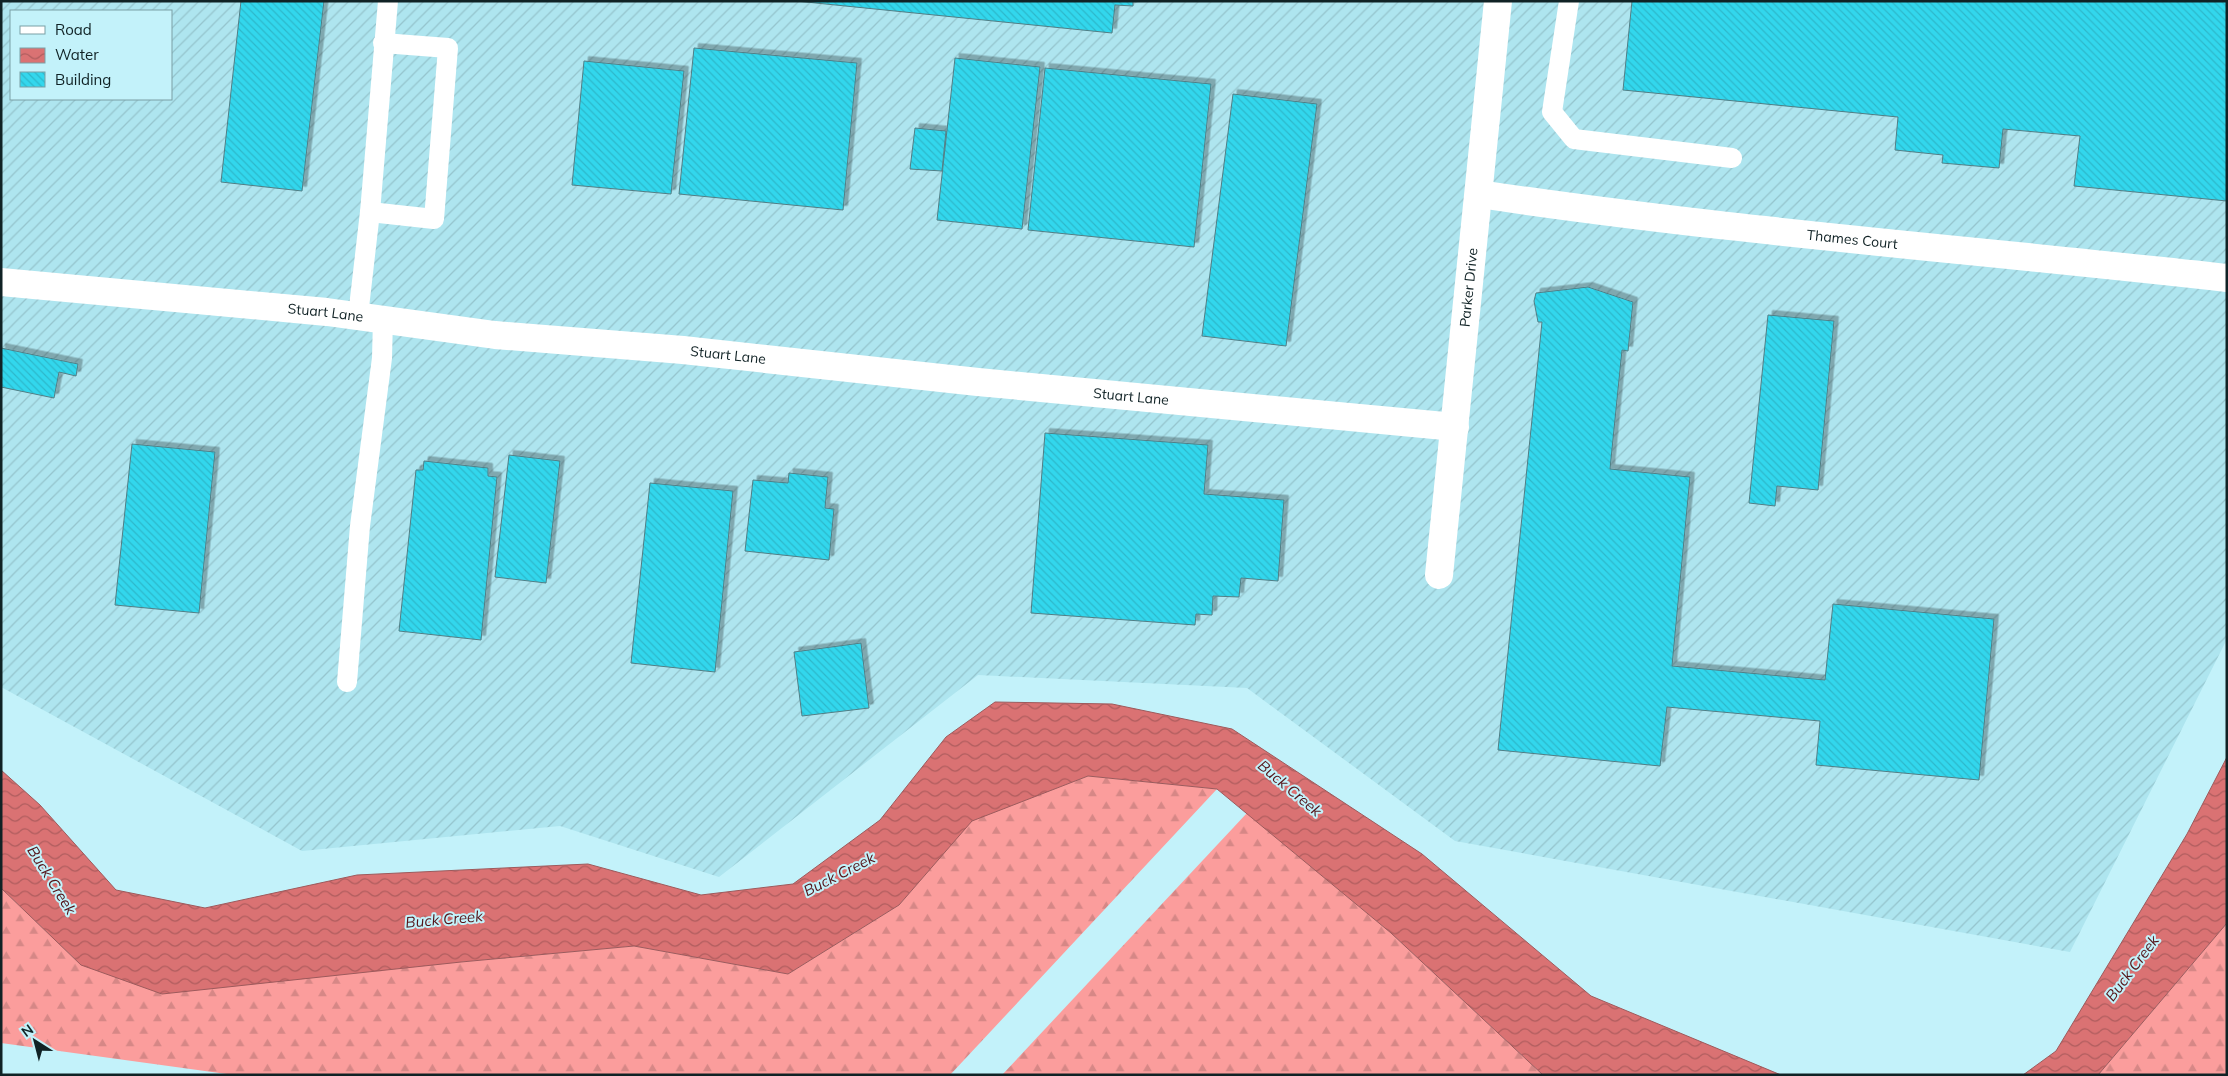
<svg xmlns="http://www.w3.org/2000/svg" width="2228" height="1076" font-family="Mulish,sans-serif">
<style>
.industrial{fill:url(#industrial-furrows);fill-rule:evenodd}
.forest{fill:url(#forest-firs)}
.water{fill:url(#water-waves);stroke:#9d5a5c}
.building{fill:url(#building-back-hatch);stroke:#527e85;filter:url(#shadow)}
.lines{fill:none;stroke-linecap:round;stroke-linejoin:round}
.service{stroke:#fff;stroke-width:20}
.minor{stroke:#fff;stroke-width:28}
.labels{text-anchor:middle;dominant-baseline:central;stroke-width:4;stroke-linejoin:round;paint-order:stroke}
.street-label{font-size:14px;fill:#102225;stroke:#c3f2fa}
.water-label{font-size:15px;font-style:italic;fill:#541217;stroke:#c3f2fa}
</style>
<defs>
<pattern id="industrial-furrows" width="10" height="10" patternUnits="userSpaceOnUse" patternTransform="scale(1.25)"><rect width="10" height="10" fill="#aee5ef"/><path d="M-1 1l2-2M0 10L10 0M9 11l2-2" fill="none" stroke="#95c4cd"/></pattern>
<pattern id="forest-firs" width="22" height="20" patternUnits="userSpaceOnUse" patternTransform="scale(1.25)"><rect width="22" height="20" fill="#fb9d9c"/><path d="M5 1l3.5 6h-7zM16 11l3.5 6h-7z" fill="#d68786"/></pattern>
<pattern id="water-waves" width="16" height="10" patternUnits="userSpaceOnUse" patternTransform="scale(1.25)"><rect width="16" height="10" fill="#da7273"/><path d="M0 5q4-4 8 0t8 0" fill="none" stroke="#af5d5e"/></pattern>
<pattern id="building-back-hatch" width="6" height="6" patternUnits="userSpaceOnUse" patternTransform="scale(1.25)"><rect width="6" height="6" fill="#33d7ed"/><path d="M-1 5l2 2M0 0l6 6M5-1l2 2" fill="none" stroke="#2cb8cb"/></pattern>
<filter id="shadow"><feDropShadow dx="4.5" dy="-4.5" stdDeviation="0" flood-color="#0004"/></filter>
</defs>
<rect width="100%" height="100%" fill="#c3f2fa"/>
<!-- industrial -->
<path class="industrial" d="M1 1H2227V639L2070 952 1455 841 1247 688 978 675 719 877 560 826 302 851 1 687ZM11 11H171V99H11Z"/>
<!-- forest -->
<g class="forest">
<path d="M1088 776 1217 789 950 1075H234L1 1043V888L81 965 461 962 634 946 788 974 899 905 971 821Z"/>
<path d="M1247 813 1391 933 1543 1075H1002Z"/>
<path d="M2227 923V1075H2098Z"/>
</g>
<!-- water -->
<g class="water">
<path d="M995 702 1112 704 1232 729 1422 854 1591 996 1781 1075H1543L1391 933 1217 789 1088 776 972 821 899 905 788 974 634 946 461 962 162 994 81 965 1 888V770L40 805 116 890 205 908 357 875 588 864 701 895 793 884 880 820 946 737Z"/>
<path d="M2227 757V923L2098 1075H2023L2056 1051 2187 834Z"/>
</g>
<!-- building -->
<g class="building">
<path d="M241 1H324L302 191 221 182Z"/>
<path d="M796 1H1133V6L1115 5 1112 33Z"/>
<path d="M1632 1H2227V201L2074 186 2080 136 2003 129 1999 168 1942 163 1943 155 1895 150 1898 117 1623 90Z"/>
<path d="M694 48 857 63 843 210 679 194Z"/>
<path d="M955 58 1040 67 1022 229 937 220Z"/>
<path d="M584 61 684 71 671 194 572 185Z"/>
<path d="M1045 68 1211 84 1194 247 1028 230Z"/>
<path d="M1233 94 1317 104 1286 346 1202 336Z"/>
<path d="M915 128 946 131 942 171 910 169Z"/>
<path d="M1588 287 1633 302 1628 351 1622 350 1610 469 1690 477 1672 666 1825 680 1833 604 1994 619 1979 780 1816 765 1820 721 1667 707 1660 766 1498 750 1542 322H1538L1534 301 1536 293Z"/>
<path d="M1768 315 1834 321 1818 490 1777 486 1775 506 1749 503Z"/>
<path d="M1 348 78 364 76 376 59 372 54 398 1 387Z"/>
<path d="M1045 433 1208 445 1204 494 1284 500 1278 581 1241 578 1239 597 1213 596 1212 615 1196 614 1195 625 1031 613Z"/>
<path d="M132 444 215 452 199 613 115 605Z"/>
<path d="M509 455 560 461 546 583 495 577Z"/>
<path d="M424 461 488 468V476L497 477 481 640 399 631 416 470H423Z"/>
<path d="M789 473 828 477 825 508 834 509 829 560 745 551 753 480 788 483Z"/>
<path d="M650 483 733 491 715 672 631 663Z"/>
<path d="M861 643 869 708 802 716 794 652Z"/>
</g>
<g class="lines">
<!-- service -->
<g class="service">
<path d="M1569 1 1552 112 1574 139 1732 158"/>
<path d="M370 212 434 219 448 48 383 43"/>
<path d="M358 316 370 212 388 1"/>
<path d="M347 682 360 526 382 358 383 319"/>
</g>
<!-- minor -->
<g class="minor">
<path id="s1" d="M1479 194C1727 231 1978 250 2227 278"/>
<path id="s2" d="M1 282 327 312 495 335 683 350 978 382 1455 427"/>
<path id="s3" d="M1439 575 1498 1"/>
</g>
</g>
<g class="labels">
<!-- street labels -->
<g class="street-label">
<text stroke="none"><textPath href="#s1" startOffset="376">Thames Court</textPath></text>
<text stroke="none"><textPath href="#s3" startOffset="289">Parker Drive</textPath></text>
<text stroke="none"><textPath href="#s2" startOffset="326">Stuart Lane</textPath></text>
<text stroke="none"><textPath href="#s2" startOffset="731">Stuart Lane</textPath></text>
<text stroke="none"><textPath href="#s2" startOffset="1136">Stuart Lane</textPath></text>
</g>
<!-- water labels -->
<g class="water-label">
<text transform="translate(1290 788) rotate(40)">Buck Creek</text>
<text transform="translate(839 874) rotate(-27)">Buck Creek</text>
<text transform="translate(52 880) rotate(58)">Buck Creek</text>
<text transform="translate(444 919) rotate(-5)">Buck Creek</text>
<text transform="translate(2132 968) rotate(-53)">Buck Creek</text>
</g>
</g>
<!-- border -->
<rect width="2228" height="1076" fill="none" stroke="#102225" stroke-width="5"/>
<!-- legend -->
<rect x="10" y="10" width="162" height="90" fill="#c3f2fa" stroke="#7b9fa5"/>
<rect x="20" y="26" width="25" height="8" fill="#ffffff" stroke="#7b9fa5"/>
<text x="55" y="35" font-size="15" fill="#102225">Road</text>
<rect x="20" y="48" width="25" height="15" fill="url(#water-waves)" stroke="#7b9fa5"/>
<text x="55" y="60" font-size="15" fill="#102225">Water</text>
<rect x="20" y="72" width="25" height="15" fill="url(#building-back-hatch)" stroke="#7b9fa5"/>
<text x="55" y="85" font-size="15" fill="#102225">Building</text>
<!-- north arrow -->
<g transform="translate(35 1041) rotate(324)" stroke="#c3f2fa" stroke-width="4" paint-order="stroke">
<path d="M0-4L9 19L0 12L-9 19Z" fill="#102225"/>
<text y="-8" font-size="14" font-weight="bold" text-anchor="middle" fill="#102225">N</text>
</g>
</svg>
